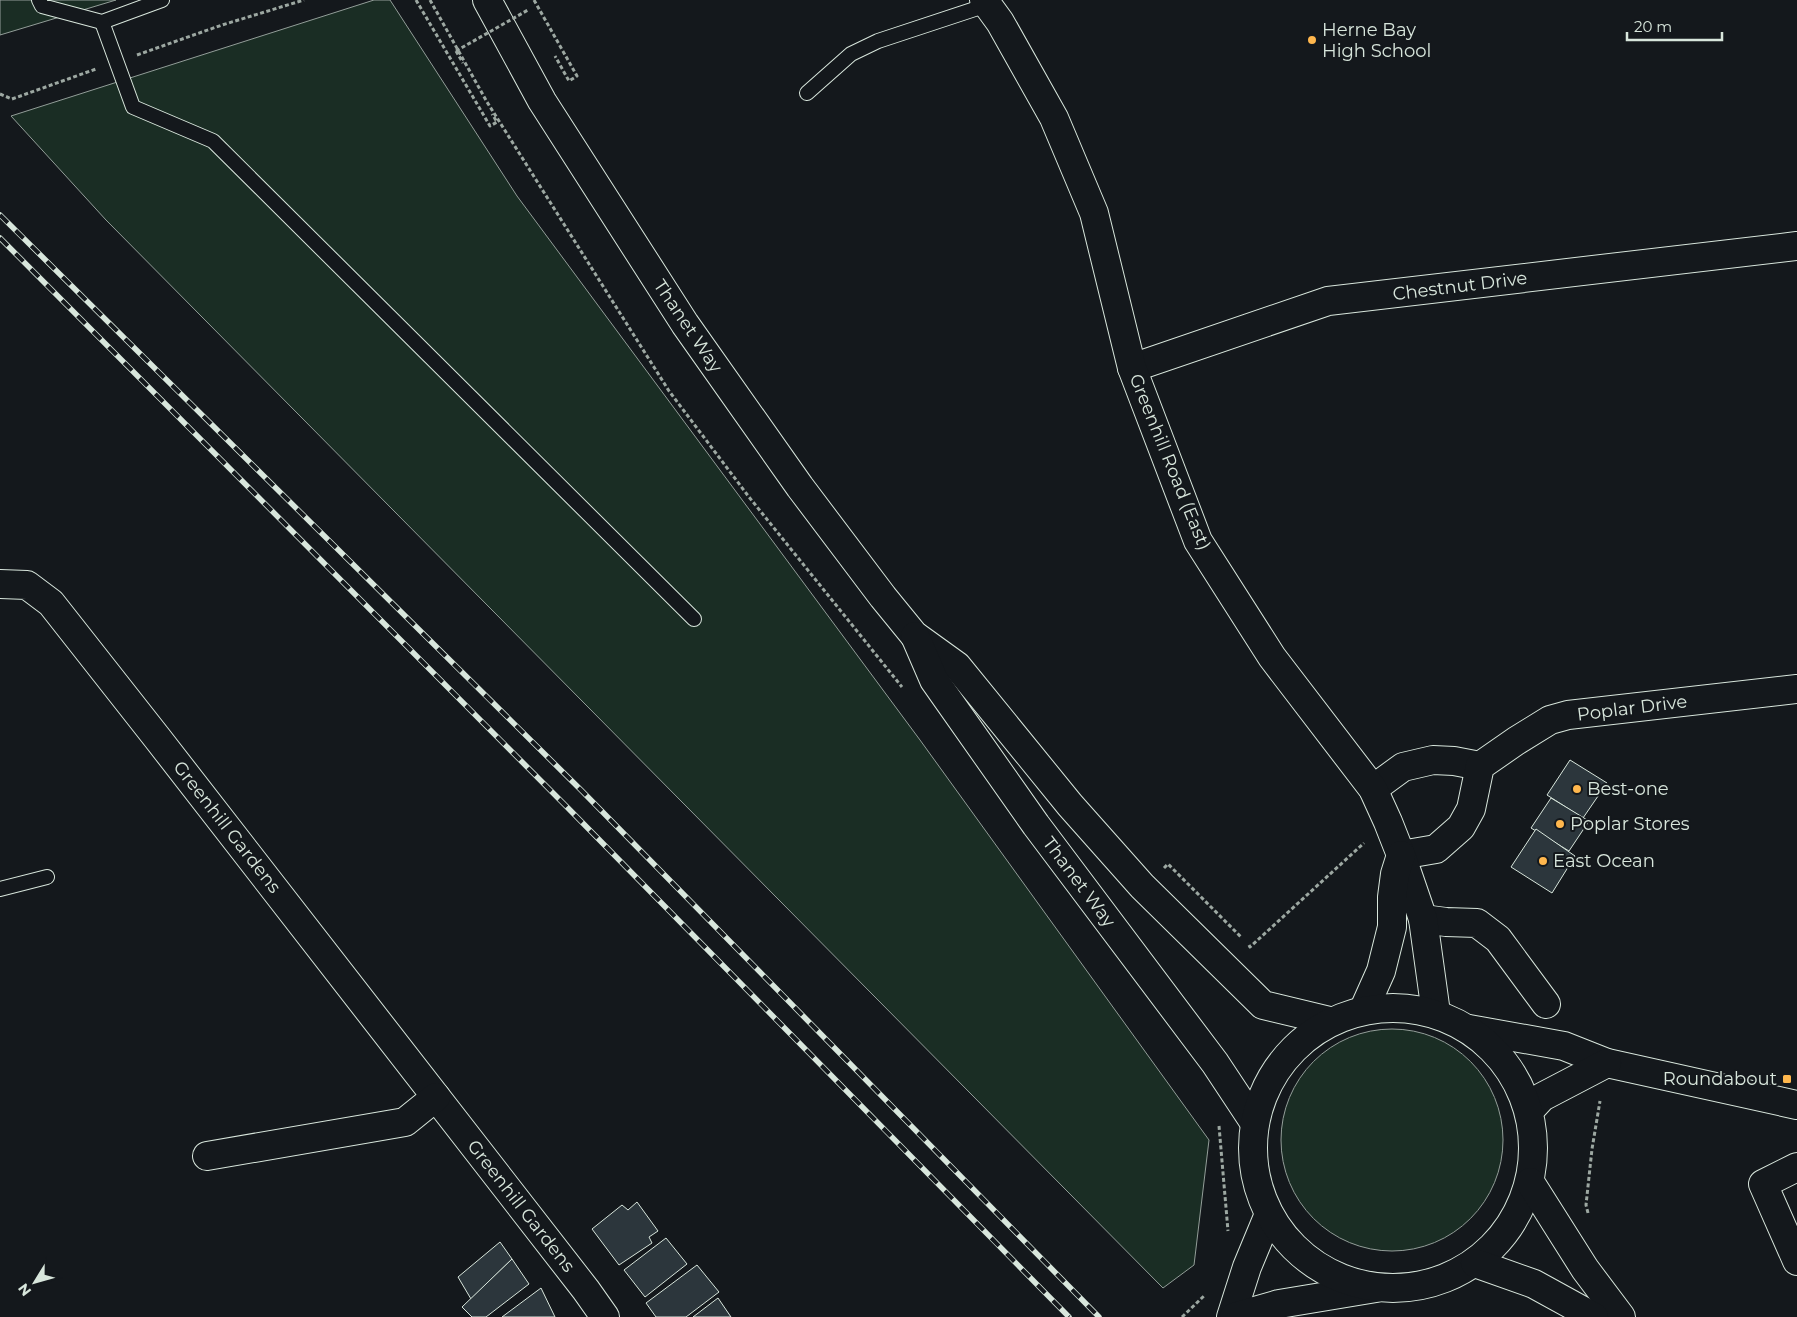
<svg xmlns="http://www.w3.org/2000/svg" width="1797" height="1317" font-family="Montserrat,sans-serif">
<style>
.green{fill:#1a2d24;stroke:#939e99}
.building{fill:#2c363c;stroke:#d8e6dc}
.lines{fill:none;stroke-linecap:round;stroke-linejoin:round}
.service-casing{stroke:#d8e6dc;stroke-width:16}
.minor-casing{stroke:#d8e6dc;stroke-width:30}
.tertiary-casing{stroke:#d8e6dc;stroke-width:30}
.secondary-casing{stroke:#d8e6dc;stroke-width:30}
.primary-casing{stroke:#d8e6dc;stroke-width:30}
.path{stroke:#9da8a2;stroke-width:3;stroke-dasharray:4 2.5;stroke-linecap:butt}
.service{stroke:#14181c;stroke-width:14}
.minor{stroke:#14181c;stroke-width:28}
.tertiary{stroke:#14181c;stroke-width:28}
.secondary{stroke:#14181c;stroke-width:28}
.primary{stroke:#14181c;stroke-width:28}
.rail-casing{stroke:#d8e6dc;stroke-width:5.5}
.rail{stroke:#14181c;stroke-width:4;stroke-dasharray:11;stroke-linecap:butt}
.path-bridge{stroke:#9da8a2;stroke-width:3;stroke-dasharray:4 2.5;stroke-linecap:butt}
.poi-dot{fill:#ffb74d;stroke:#14181c;stroke-width:2}
.labels{text-anchor:middle;dominant-baseline:central;stroke-width:4;stroke-linejoin:round;paint-order:stroke}
.poi-label{font-size:18px;fill:#d8e6dc;stroke:#14181c;text-anchor:start}
.street-label{font-size:18px;fill:#d8e6dc;stroke:#14181c}
</style>
<rect width="100%" height="100%" fill="#14181c"/>
<!-- green -->
<g class="green">
<path d="M0 0H116L0 35Z"/>
<path d="M374 0H390L517 196 920 740 1209 1140 1194 1265 1163 1288 106 220 11 116Z"/>
<circle cx="1392" cy="1140" r="111"/>
</g>
<!-- building -->
<g class="building">
<path d="M1570 760 1607 783 1583 818 1547 795Z"/>
<path d="M1551 798 1589 821 1569 851 1531 828Z"/>
<path d="M1536 829 1575 856 1552 893 1511 867Z"/>
<path d="M637 1202 658 1231 649 1237 652 1243 619 1265 592 1229 622 1205 628 1210Z"/>
<path d="M666 1238 687 1264 645 1297 624 1270Z"/>
<path d="M500 1242 512 1259 471 1299 458 1277Z"/>
<path d="M512 1259 529 1284 486 1317H472L462 1307Z"/>
<path d="M697 1265 719 1292 686 1317H656L646 1303Z"/>
<path d="M541 1288 555 1317H502Z"/>
<path d="M718 1298 731 1317H693Z"/>
</g>
<g class="lines">
<!-- service casing -->
<g class="service-casing">
<g id="service">
<path d="M39 0 42 6 102 22 162 0"/>
<path d="M102 22 133 107 213 141 694 619"/>
<path d="M807 93 851 54 878 41 987 5"/>
<path d="M0 889 47 877"/>
</g>
</g>
<!-- minor casing -->
<g class="minor-casing">
<g id="minor">
<path d="M1132 368 1328 301 1797 246"/>
<path d="M0 584 27 585 51 603 158 739 586 1290 605 1317"/>
<path d="M1373 789 1403 767 1433 760 1454 761 1480 766"/>
<path d="M1401 855 1436 849 1461 827 1471 809 1480 766 1516 741 1550 720 1568 715 1797 689"/>
<path d="M1423 919 1446 922 1477 923 1498 939 1546 1004"/>
<path d="M207 1156 405 1122 436 1097"/>
<path d="M1797 1167 1763 1184 1797 1261"/>
</g>
</g>
<!-- tertiary casing -->
<g class="tertiary-casing">
<g id="tertiary">
<path d="M984 0 1000 22 1054 118 1094 213 1132 368 1198 541 1272 657 1373 789 1388 822 1401 855 1423 919 1436 1013"/>
<path d="M1364 1009 1381 971 1392 927V897L1395 874 1401 855"/>
<path d="M1469 1029 1564 1046 1607 1063 1797 1105"/>
<path d="M1529 1111 1542 1097 1607 1063"/>
</g>
</g>
<!-- secondary casing -->
<g class="secondary-casing">
<g id="secondary">
<path d="M1231 1317 1247 1267 1269 1214"/>
<path d="M1234 1317 1279 1304 1376 1288"/>
</g>
</g>
<!-- primary casing -->
<g class="primary-casing">
<g id="primary">
<path d="M487 0 542 101 685 324 800 487 883 597 914 635 957 666 1070 805 1142 886 1263 1005 1330 1021"/>
<path d="M915 636 934 680 1036 825 1215 1063 1254 1122"/>
<circle cx="1393" cy="1148" r="140"/>
<path d="M1530 1182 1585 1269 1621 1317"/>
<path d="M1475 1263 1534 1284 1594 1317"/>
</g>
</g>
<!-- path -->
<g class="path">
<path d="M416 0 490 126 497 122 492 114"/>
<path d="M430 0 487 102 669 391 749 497 902 687"/>
<path d="M534 0 577 76 569 81 555 56"/>
<path d="M456 51 463 63"/>
<path d="M137 55 222 25 304 0"/>
<path d="M0 94 12 99 96 69"/>
<path d="M1164 868 1168 864 1241 937"/>
<path d="M1249 945 1250 947 1364 843"/>
<path d="M1219 1126 1228 1231"/>
<path d="M1588 1213 1586 1205 1592 1149 1600 1101"/>
<path d="M1182 1317 1205 1295"/>
</g>
<!-- service -->
<use href="#service" class="service"/>
<!-- minor -->
<use href="#minor" class="minor"/>
<!-- tertiary -->
<use href="#tertiary" class="tertiary"/>
<!-- secondary -->
<use href="#secondary" class="secondary"/>
<!-- primary -->
<use href="#primary" class="primary"/>
<!-- rail casing -->
<g class="rail-casing">
<g id="rail">
<path d="M0 215 581 790 1099 1317"/>
<path d="M0 238 565 805 1069 1317"/>
</g>
</g>
<!-- rail -->
<use href="#rail" class="rail"/>
<!-- path-bridge -->
<path class="path-bridge" d="M456 51 528 10"/>
</g>
<!-- markers -->
<g class="poi-dot">
<circle cx="1312" cy="40" r="5"/>
<circle cx="1577" cy="789" r="5"/>
<circle cx="1560" cy="824" r="5"/>
<circle cx="1543" cy="861" r="5"/>
<rect x="1782" y="1074" width="10" height="10" rx="2.5"/>
</g>
<g class="labels">
<!-- poi labels -->
<g class="poi-label">
<text x="1322" y="30">Herne Bay<tspan x="1322" dy="21">High School</tspan></text>
<text x="1587" y="789">Best-one</text>
<text x="1570" y="824">Poplar Stores</text>
<text x="1553" y="861">East Ocean</text>
<text x="1777" y="1079" text-anchor="end">Roundabout</text>
</g>
<!-- street labels -->
<g class="street-label">
<text transform="translate(1460 286) rotate(-7)">Chestnut Drive</text>
<text transform="translate(688 326) rotate(56)">Thanet Way</text>
<text transform="translate(1170 462) rotate(68)">Greenhill Road (East)</text>
<text transform="translate(1632 708) rotate(-7)">Poplar Drive</text>
<text transform="translate(227 827) rotate(52)">Greenhill Gardens</text>
<text transform="translate(1079 882) rotate(53)">Thanet Way</text>
<text transform="translate(521 1206) rotate(52)">Greenhill Gardens</text>
</g>
</g>
<!-- north arrow -->
<g transform="translate(35 1282) rotate(233)" stroke="#14181c" stroke-width="4" paint-order="stroke">
<path d="M0-4L9 19L0 12L-9 19Z" fill="#d8e6dc"/>
<text y="-8" font-size="14" font-weight="bold" text-anchor="middle" fill="#d8e6dc">N</text>
</g>
<!-- scale -->
<path d="M1627 32v8h95v-8" fill="none" stroke="#d8e6dc" stroke-width="2.5"/>
<text x="1634" y="32" font-size="15" fill="#d8e6dc" stroke="#14181c" stroke-width="4" paint-order="stroke">20 m</text>
</svg>
